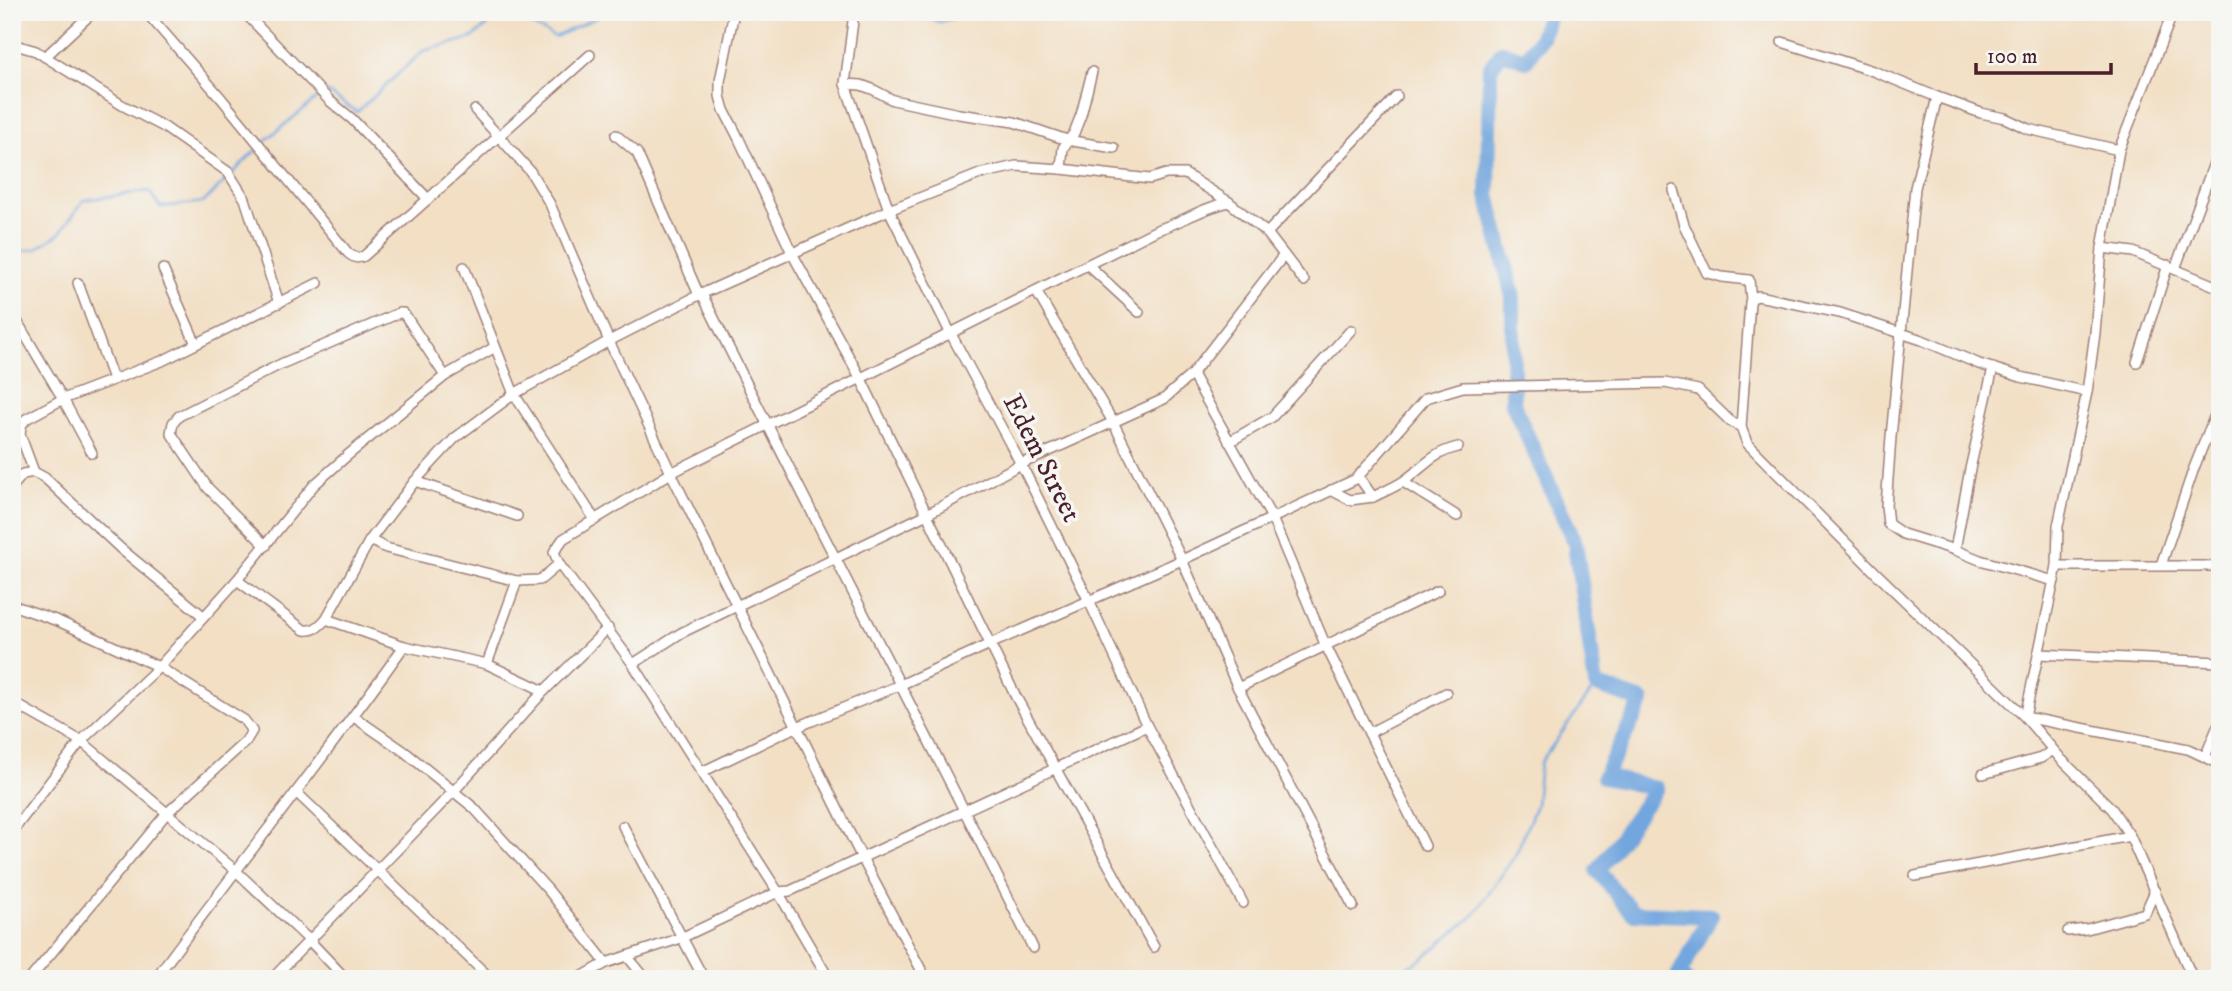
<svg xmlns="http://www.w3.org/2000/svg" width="2232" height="991" font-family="'IM FELL DW Pica',serif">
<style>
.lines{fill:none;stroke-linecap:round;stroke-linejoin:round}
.stream{stroke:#72a6de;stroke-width:2.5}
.river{stroke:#72a6de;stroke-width:16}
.minor-casing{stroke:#9e7f78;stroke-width:12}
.minor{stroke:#fff;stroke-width:9}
.labels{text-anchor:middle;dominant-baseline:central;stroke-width:7;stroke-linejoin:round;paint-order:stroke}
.street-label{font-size:28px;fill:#4a1f2b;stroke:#f6f6f2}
</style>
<rect width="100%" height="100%" fill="#f6f6f2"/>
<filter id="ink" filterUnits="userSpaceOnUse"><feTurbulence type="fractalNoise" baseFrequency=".0143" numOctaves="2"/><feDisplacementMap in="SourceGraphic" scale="14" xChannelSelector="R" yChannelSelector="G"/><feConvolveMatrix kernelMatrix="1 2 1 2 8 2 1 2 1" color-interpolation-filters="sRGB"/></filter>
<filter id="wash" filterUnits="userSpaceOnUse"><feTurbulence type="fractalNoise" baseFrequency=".00686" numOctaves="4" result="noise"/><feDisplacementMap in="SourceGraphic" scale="28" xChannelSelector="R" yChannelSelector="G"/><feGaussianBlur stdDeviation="1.57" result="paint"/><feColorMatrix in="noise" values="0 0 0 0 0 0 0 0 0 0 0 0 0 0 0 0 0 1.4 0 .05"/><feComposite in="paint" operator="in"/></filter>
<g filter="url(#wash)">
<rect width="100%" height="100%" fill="#f2dfc4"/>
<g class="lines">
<!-- stream -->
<g class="stream">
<path d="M506 12 555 37 608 12"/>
<path d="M901 12 940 22 974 12"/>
<path d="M1049 12H1052"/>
<path d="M326 91 357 112 423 51 472 38 503 12"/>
<path d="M12 252 36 249 59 234 84 200 149 191 160 207 204 202 266 140 321 95"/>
<path d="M1386 979 1422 959 1474 915 1516 854 1536 805 1540 763 1596 685"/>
</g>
<!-- river -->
<path class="river" d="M1550 12 1541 37 1526 60 1502 52 1490 68 1488 195 1513 297V404L1575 543 1596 685 1642 701 1604 777 1656 788 1598 871 1633 913 1711 916 1678 976 1685 979"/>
</g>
</g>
<g filter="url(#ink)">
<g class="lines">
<!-- minor casing -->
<g class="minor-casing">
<g id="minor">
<path d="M146 12 221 98 348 253C354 258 357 259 364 256L590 55"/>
<path d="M244 12 330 101 352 119 428 199"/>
<path d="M734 12 720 81V96L724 110 739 139 793 255 861 379 1016 697 1154 947"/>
<path d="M2173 12 2119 150 2102 248 2095 333 2087 392 2058 526 2057 566 2025 717 2188 749 2220 764"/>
<path d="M853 21 845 84 889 210 951 334 1021 464 1089 601 1147 726 1243 903"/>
<path d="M1782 42 1873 71 1937 97 1981 113 2005 118 2028 129 2119 150"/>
<path d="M12 48 19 46 36 51 122 105 164 127 228 172 245 199 279 303"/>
<path d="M45 57 92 13"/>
<path d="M845 84 861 85 872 89 893 100 959 114 1014 122 1067 140 1114 148"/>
<path d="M1937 97 1915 188 1891 437 1886 506 1888 524 1903 534 1955 550 1980 560 2054 581"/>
<path d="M475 110 530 171 550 204 609 341 671 473 862 858 926 979"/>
<path d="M616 135 637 153 699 295"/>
<path d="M1061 169 1063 148 1074 133 1081 115 1092 72"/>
<path d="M1674 190 1684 225 1707 273 1722 277 1749 280 1751 300"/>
<path d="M1267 233 1397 96"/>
<path d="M2102 248 2133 252 2220 288"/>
<path d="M1088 265 1139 312"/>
<path d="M464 267 514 394 595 520"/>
<path d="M163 269 196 344"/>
<path d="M2175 269 2220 147"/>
<path d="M78 283 113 379"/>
<path d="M1036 291 1113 422 1182 560 1238 688 1353 906"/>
<path d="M702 294C810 513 925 729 1033 948"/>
<path d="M12 313 63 399 92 453"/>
<path d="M2137 362 2168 265"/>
<path d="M1192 374 1272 518 1325 644 1425 846"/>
<path d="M2087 392 2021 377 1979 364 1922 340 1840 313 1758 296 1752 298 1750 302 1741 427 1747 443 1877 574 2025 717 2061 759 2112 809 2130 836 2193 979"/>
<path d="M1229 442 1272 417 1351 330"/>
<path d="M34 472 20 434 21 426 26 419 63 399 162 361 318 283"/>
<path d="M1358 476 1373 497C1383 492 1395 487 1404 481 1424 467 1432 453 1458 447"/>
<path d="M415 481 517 516"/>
<path d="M1403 482 1457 516"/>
<path d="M12 487 23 474 34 472 45 478 121 549 203 616"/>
<path d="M1331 490 1350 500 1373 497"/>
<path d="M370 540 386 548 517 581 540 580 559 564"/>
<path d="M266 546 208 488 171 433 173 423 179 416 281 364 399 313H403L407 318 445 376"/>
<path d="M1955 550 1970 469 1993 368"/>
<path d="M2161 565 2194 468 2220 403"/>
<path d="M2057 566H2220"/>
<path d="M237 580 304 630C315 631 318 627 326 619L370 540 415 481 455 438 514 394 609 341 699 295 889 210 980 174 1016 166 1061 169 1150 179 1166 174H1185L1229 202 1267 233 1304 281"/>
<path d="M12 605 58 621 159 667 244 720 252 731 246 741 166 814 30 979"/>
<path d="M326 619 404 646 487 664 544 691"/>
<path d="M2038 654 2220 662"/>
<path d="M487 664 517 581"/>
<path d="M633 664 681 633 927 514 1021 464 1164 399 1192 374 1284 255"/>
<path d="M1238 688 1438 591"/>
<path d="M12 702 81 741 235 870 308 939 346 979"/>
<path d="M354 717 405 752 474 808 549 891 606 963"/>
<path d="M1369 733 1446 693"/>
<path d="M2205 757 2220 721"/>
<path d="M702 772 787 731 900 685 990 644 1182 560 1356 479 1426 398 1463 387 1665 383 1698 390 1731 422 1741 427"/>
<path d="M1983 774 2041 758 2053 750"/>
<path d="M296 792 491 979"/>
<path d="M623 826 704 979"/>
<path d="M12 832 81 741 159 667 237 580 314 485 348 455 445 376 495 347"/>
<path d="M1915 876 2130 836"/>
<path d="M2068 931 2087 929 2145 913 2155 891"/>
<path d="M627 956 646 979"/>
<path d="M155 979C237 867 324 759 404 646"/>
<path d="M272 979 453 792 544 691 608 628"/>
<path d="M578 979 606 963 681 938 778 892 790 891 1147 726"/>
<path d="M829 979 778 892 633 664 559 564 554 552 563 539 671 473 1157 230C1182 222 1204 207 1229 202"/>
</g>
</g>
<!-- minor -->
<use href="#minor" class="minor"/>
</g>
</g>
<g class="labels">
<!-- street labels -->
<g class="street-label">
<text transform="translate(1042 458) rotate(63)">Edem Street</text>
</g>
</g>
<!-- margin -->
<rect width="2232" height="991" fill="none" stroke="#f6f6f2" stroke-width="42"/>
<!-- scale -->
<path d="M1976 63v10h135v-10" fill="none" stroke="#4a1f2b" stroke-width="3.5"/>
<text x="1987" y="63" font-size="21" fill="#4a1f2b" stroke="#f6f6f2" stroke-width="5" paint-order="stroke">100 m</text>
</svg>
